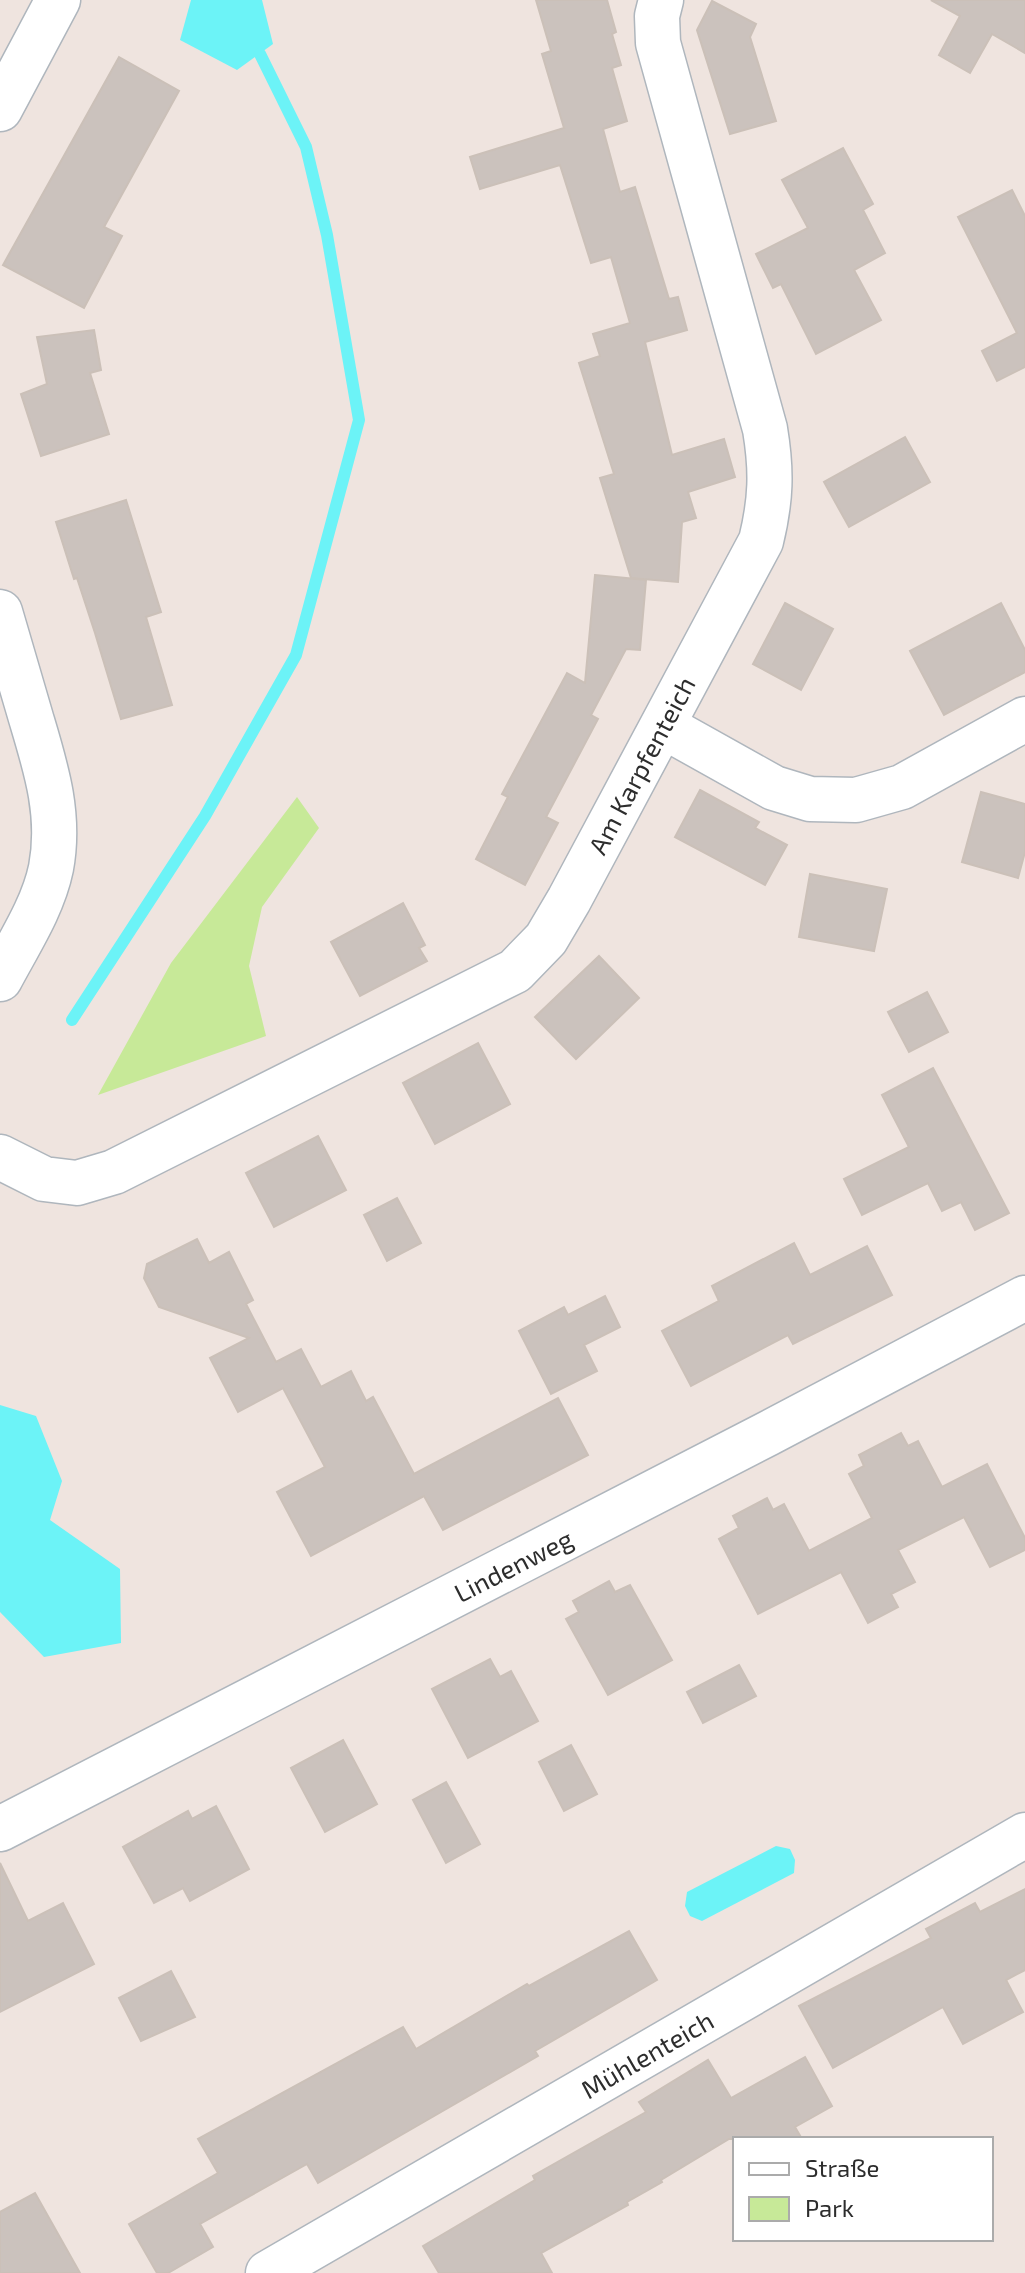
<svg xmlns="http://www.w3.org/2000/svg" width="1025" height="2273" font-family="'Exo 2',sans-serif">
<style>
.park{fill:#c7e998}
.water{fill:#6cf3f7}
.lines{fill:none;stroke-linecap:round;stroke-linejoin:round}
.stream{stroke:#6cf3f7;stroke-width:12}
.building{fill:#cbc2bd;stroke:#cbc0b8;stroke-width:2}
.minor-casing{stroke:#afb6bd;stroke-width:47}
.minor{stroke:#fff;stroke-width:44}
.labels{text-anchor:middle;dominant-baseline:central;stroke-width:8;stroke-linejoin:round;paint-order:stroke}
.street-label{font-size:26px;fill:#2d2d2d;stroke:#fff}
</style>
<rect width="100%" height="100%" fill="#efe4df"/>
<!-- park -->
<path class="park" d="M297 797 319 828 262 907 249 966 266 1036 98 1095 171 963Z"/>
<!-- water -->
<g class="water">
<path d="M191 0H262L273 44 237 70 180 40Z"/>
<path d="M0 1405 36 1416 62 1481 50 1520 120 1569 121 1643 44 1657 0 1612Z"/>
<path d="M776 1846 790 1849 795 1860 794 1873 702 1921 690 1916 685 1906 687 1892Z"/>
</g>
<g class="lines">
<!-- stream -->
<path class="stream" d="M72 1020 205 816 296 655 359 420 327 235 306 147 260 54"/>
</g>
<!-- building -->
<g class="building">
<path d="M536 0H607L616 32 612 34 621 65 612 68 627 121 603 129 620 192 635 187 669 299 678 297 687 330 645 342 672 455 724 439 735 477 688 492 696 518 682 522 678 582 631 578 600 478 614 474 579 363 600 356 593 334 630 323 611 257 591 263 560 165 480 189 470 157 564 128 542 54 551 51Z"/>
<path d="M931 0H1025V53L992 34 970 73 939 55 960 16Z"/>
<path d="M712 1 756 24 750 37 776 121 730 134 697 30Z"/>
<path d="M119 57 179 91 104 227 122 236 84 308 3 265Z"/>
<path d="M843 148 873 204 863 210 885 253 854 270 881 320 816 354 781 284 773 288 756 254 808 228 782 180Z"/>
<path d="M1012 190 1025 216V367L997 381 982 351 1017 333 958 217Z"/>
<path d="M94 330 101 370 90 373 109 434 41 456 21 394 47 384 37 337Z"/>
<path d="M905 437 930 482 849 527 824 482Z"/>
<path d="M126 500 161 612 146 617 172 705 121 719 95 633 77 578 74 579 56 522Z"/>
<path d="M595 575 646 580 640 650 626 649 591 715 598 719 546 817 558 823 525 885 476 859 508 797 502 794 567 673 585 683Z"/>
<path d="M785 603 833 629 801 690 753 664Z"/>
<path d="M1001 603 1025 650V672L944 715 910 651Z"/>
<path d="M700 790 759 822 755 828 787 845 765 885 675 837Z"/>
<path d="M981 792 1025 804V852L1018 878 962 862Z"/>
<path d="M810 874 887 889 874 951 799 937Z"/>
<path d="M403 903 425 945 419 948 427 961 360 996 331 942Z"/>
<path d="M599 956 639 998 576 1059 535 1017Z"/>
<path d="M927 992 948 1032 909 1052 888 1012Z"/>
<path d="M478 1043 510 1104 435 1144 403 1083Z"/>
<path d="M933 1068 1009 1213 975 1230 961 1202 942 1211 928 1183 862 1215 844 1179 909 1147 882 1095Z"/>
<path d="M318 1136 346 1190 274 1227 246 1173Z"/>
<path d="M397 1198 421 1243 387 1261 364 1215Z"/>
<path d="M197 1239 209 1263 229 1252 253 1300 246 1304 276 1362 301 1349 321 1387 351 1371 366 1401 373 1397 414 1474 558 1398 588 1455 443 1530 424 1496 311 1556 277 1492 325 1467 283 1388 238 1412 210 1358 249 1338 159 1307 144 1278 147 1264Z"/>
<path d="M794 1243 810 1275 867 1246 892 1295 793 1344 788 1335 691 1386 662 1331 719 1301 712 1286Z"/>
<path d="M605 1296 620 1327 584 1345 597 1371 551 1394 519 1331 564 1307 568 1315Z"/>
<path d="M901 1433 908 1446 918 1441 942 1487 987 1464 1025 1538V1550L990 1567 964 1517 898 1550 915 1582 891 1594 898 1607 868 1623 841 1572 758 1614 719 1539 739 1528 733 1516 767 1498 773 1510 784 1504 809 1551 872 1518 849 1474 864 1466 859 1455Z"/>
<path d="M609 1581 615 1592 630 1585 672 1660 608 1695 566 1619 579 1612 573 1601Z"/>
<path d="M490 1659 500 1677 511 1671 538 1721 468 1758 432 1689Z"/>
<path d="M739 1665 756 1696 703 1723 687 1692Z"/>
<path d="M343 1740 377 1804 325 1832 291 1768Z"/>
<path d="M571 1745 597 1794 564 1811 539 1762Z"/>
<path d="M446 1782 480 1844 446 1863 413 1800Z"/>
<path d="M216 1806 249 1869 190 1901 183 1888 154 1903 123 1847 188 1811 192 1819Z"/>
<path d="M0 1863 28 1921 63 1903 94 1964 0 2012Z"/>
<path d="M1025 1889V1970L1006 1980 1023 2012 963 2044 943 2007 833 2068 799 2006 931 1938 926 1929 975 1903 980 1912Z"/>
<path d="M629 1931 657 1980 535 2051 538 2056 318 2183 307 2164 200 2224 213 2247 168 2273H157L129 2224 218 2173 198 2139 403 2027 416 2049 527 1984 529 1986Z"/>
<path d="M171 1971 195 2017 141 2041 119 1998Z"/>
<path d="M805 2057 832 2106 795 2127 802 2139H729L661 2180 662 2182 627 2202 628 2205 541 2253 552 2273H439L423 2246 535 2180 533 2176 646 2112 639 2102 708 2060 731 2098Z"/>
<path d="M35 2193 80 2273H0V2212Z"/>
</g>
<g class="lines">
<!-- minor casing -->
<g class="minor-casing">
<g id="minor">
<path d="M0 109 58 0"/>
<path d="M0 612C10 647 21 683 31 718 46 768 61 815 51 868 43 907 19 943 0 979"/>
<path d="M663 726 774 788 810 799 856 800 902 787 1025 719"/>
<path d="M0 1157 44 1179 77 1183 114 1172 515 971 546 939 569 900 761 541C771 500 772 471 765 429L658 43 657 16 661 0"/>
<path d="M0 1829 767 1434 1025 1298"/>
<path d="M268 2273 1025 1835"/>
</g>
</g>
<!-- minor -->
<use href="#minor" class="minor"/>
</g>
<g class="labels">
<!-- street labels -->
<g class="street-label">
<text transform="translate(641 765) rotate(-62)">Am Karpfenteich</text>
<text transform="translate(513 1565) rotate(-27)">Lindenweg</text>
<text transform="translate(647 2054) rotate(-30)">Mühlenteich</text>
</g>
</g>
<!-- legend -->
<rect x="733" y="2137" width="260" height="104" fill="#ffffff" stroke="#ababab" stroke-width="2"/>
<rect x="749" y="2163" width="40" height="12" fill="#ffffff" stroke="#ababab" stroke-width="2"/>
<text x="805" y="2177" font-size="24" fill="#2d2d2d">Straße</text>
<rect x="749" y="2197" width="40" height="24" fill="#c7e998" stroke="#ababab" stroke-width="2"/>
<text x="805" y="2217" font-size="24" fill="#2d2d2d">Park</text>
</svg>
